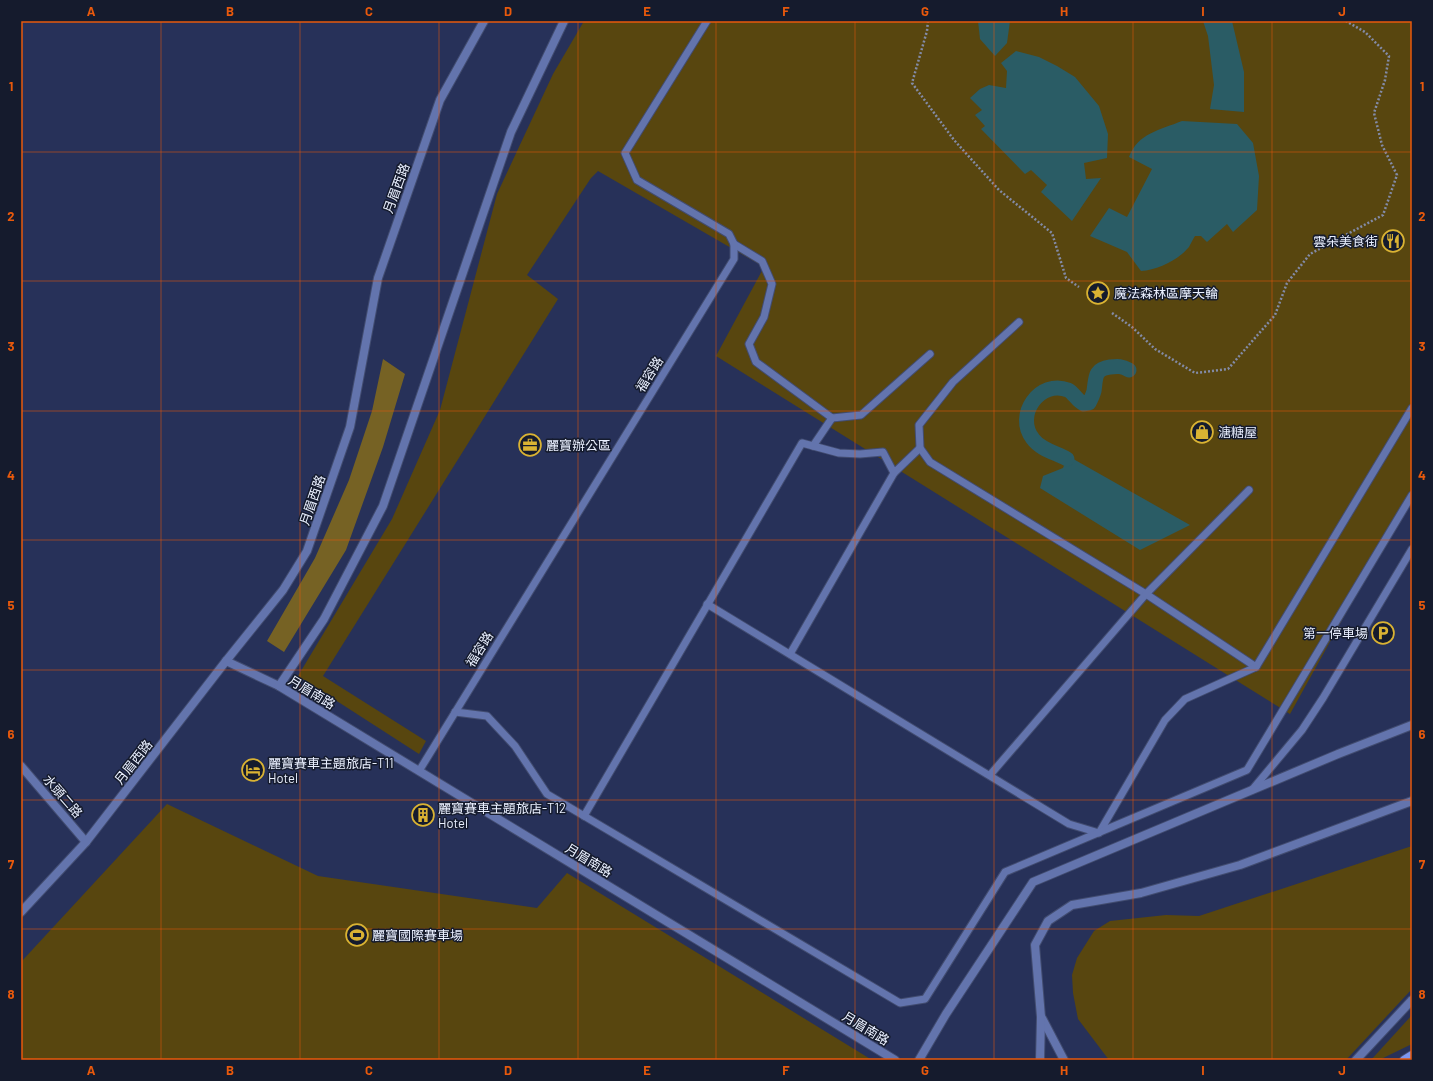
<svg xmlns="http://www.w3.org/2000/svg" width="1433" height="1081" font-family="Barlow,'Noto Sans TC',sans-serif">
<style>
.green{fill:#58460f}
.forest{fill:#766224}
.water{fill:#2a5c65}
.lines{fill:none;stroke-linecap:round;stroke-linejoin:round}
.canal{stroke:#2a5c65;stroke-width:15}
.lane-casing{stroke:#424c70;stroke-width:9}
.street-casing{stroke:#424c70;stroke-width:10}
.secondary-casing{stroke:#424c70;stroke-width:10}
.path{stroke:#838ba7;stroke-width:2.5;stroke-dasharray:2 2;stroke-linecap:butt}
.lane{stroke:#6374ad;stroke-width:7}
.street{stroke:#6374ad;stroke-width:8}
.secondary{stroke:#7d97f1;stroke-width:8}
.grid{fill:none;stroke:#e8590c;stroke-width:1;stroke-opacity:0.55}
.labels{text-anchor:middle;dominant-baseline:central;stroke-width:3;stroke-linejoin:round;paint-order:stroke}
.street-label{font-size:13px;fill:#eaf0ff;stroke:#151b2d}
.poi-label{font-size:13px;fill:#eaf0ff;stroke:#151b2d;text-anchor:start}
.neatline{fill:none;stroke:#e8590c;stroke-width:1.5}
.grid-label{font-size:13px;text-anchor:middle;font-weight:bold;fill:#e8590c}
</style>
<rect width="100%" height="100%" fill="#273159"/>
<!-- green -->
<g class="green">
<path d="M584 21H1412V494L1290 714 716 356 764 267 598 171 591 178 527 275 558 299 323 676 426 741 419 754 298 676 392 519 440 410 497 194 553 74Z"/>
<path d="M167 804 318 876 537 908 567 873 872 1060H21V962Z"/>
<path d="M1412 846V989L1346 1060H1109L1078 1019 1073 993 1072 975 1077 958 1094 931 1110 921 1166 915 1199 916Z"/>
<path d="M1412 1015V1044L1379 1060H1371Z"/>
</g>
<!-- forest -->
<path class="forest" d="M383 359 405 374 383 447 346 550 284 652 267 641 315 558 349 480 372 411Z"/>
<!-- water -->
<g class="water">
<path d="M978 21H1010L1007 43 995 56 980 39Z"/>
<path d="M1203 21H1232L1244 72V112L1210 109 1214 85 1208 36Z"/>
<path d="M1016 51 1039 57 1057 66 1075 77 1099 106 1108 134 1107 158 1084 163 1086 179 1101 178 1072 221 1041 192 1047 185 1031 170 1025 174 981 129 985 126 975 115 982 110 970 98 980 89 989 85 1006 88 1007 71 1001 63Z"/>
<path d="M1182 121 1237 124 1253 143 1259 176 1257 210 1233 232 1227 224 1207 242 1201 236H1195C1193 239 1191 243 1189 247 1178 260 1158 270 1141 271L1127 252 1090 236 1109 208 1127 217 1152 169 1129 157C1138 133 1160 130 1182 121Z"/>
<path d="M1068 456 1190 525 1140 550 1040 488 1043 476 1063 468Z"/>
</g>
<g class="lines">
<!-- canal -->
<path class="canal" d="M1067 459C1056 453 1040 449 1033 439 1014 415 1040 379 1068 390 1074 393 1077 401 1084 404L1089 403C1091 399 1093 395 1094 391 1096 378 1094 369 1110 367 1118 366 1122 366 1129 370"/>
<!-- lane casing -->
<g class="lane-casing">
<g id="lane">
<path d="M734 244 762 261 772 284 764 317 749 344 756 362 832 418 861 415 930 354"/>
<path d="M1019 322 953 382 919 425 920 448 930 462 1146 594 1256 667"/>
<path d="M813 446 832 418"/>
<path d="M707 604 1069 824 1099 833 1165 720 1185 699 1256 667 1412 408"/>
<path d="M790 654 894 473"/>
<path d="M455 712 487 716 515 746 547 794 900 1003 925 999 1005 872 1247 770 1412 495"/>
<path d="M419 771 734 259V244L729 234 637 180 625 153 707 21"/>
<path d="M990 775 1146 594 1249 490"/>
<path d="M1252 790 1302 730 1323 698 1412 549"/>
<path d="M584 816 802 443 839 453 860 454 883 452 894 473 920 448"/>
</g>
</g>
<!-- street casing -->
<g class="street-casing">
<g id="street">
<path d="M226 661 279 686 895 1060"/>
<path d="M279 686 324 619 383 506 511 132 564 21"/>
<path d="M21 766 86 842"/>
<path d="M21 912 86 842 226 661 283 590 307 551 350 427 378 278 440 100 484 21"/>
<path d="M1042 1018 1064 1060"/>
<path d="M919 1060 946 1014 1033 882 1338 754 1412 725"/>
<path d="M1040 1060 1041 1017 1035 945 1048 921 1072 905 1141 893 1240 865 1412 801"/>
<path d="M1356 1060 1412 1000"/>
</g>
</g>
<!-- secondary casing -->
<g class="secondary-casing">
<path id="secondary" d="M1404 1060 1412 1055"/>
</g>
<!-- path -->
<g class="path">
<path d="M928 21 927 31 912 83 954 140 999 190 1052 233 1066 278 1079 287"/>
<path d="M1112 313 1132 327 1155 349 1195 373 1228 369 1275 315 1287 283 1310 254 1383 215 1397 175 1382 145 1374 113 1385 80 1389 56 1365 32 1346 21"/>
</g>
<!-- lane -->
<use href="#lane" class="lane"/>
<!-- street -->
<use href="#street" class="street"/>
<!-- secondary -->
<use href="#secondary" class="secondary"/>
</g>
<!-- grid -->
<path class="grid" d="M161 21V1060M300 21V1060M439 21V1060M578 21V1060M716 21V1060M855 21V1060M994 21V1060M1133 21V1060M1272 21V1060M21 152H1412M21 281H1412M21 411H1412M21 540H1412M21 670H1412M21 800H1412M21 929H1412"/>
<!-- icons -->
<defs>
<g id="restaurant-ring" transform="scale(1.15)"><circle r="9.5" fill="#151b2d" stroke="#dab333" stroke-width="1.5"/><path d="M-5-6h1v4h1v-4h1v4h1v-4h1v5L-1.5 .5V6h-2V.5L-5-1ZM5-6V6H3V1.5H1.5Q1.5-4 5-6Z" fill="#dab333"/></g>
<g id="sight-ring" transform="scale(1.15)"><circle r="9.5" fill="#151b2d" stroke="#dab333" stroke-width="1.5"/><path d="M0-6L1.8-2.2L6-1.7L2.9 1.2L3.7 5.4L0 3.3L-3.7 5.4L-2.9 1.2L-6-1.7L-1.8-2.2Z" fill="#dab333"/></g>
<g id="shop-ring" transform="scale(1.15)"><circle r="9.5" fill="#151b2d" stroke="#dab333" stroke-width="1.5"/><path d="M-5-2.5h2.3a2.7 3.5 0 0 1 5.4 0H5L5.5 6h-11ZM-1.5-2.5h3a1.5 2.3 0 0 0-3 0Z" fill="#dab333"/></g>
<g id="office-ring" transform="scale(1.15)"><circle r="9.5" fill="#151b2d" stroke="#dab333" stroke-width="1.5"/><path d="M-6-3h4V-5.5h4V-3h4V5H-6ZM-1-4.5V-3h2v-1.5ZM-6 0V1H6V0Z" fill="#dab333"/></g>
<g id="parking-ring" transform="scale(1.15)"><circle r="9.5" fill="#151b2d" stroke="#dab333" stroke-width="1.5"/><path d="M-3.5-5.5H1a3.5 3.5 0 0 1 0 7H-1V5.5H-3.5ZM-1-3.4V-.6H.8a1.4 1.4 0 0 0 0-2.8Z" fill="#dab333"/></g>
<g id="hotel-ring" transform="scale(1.15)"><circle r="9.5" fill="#151b2d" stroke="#dab333" stroke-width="1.5"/><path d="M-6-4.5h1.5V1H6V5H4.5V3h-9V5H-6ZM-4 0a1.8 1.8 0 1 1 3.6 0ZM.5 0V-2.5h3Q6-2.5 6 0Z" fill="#dab333"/></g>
<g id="building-ring" transform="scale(1.15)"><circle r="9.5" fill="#151b2d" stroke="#dab333" stroke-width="1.5"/><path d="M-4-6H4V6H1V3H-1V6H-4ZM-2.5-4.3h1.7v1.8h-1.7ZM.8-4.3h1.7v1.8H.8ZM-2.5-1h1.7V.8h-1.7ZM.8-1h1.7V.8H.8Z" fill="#dab333"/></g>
<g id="stadium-ring" transform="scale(1.15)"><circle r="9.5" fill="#151b2d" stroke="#dab333" stroke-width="1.5"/><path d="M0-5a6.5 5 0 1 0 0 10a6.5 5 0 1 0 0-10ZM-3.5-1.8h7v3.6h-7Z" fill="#dab333"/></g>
</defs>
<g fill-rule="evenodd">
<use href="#restaurant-ring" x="1393" y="241"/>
<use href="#sight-ring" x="1098" y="293"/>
<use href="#shop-ring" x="1202" y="432"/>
<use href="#office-ring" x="530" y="445"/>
<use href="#parking-ring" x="1383" y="633"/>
<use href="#hotel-ring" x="253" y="770"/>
<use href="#building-ring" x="423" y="815"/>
<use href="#stadium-ring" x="357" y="935"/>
</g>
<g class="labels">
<!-- street labels -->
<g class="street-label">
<text transform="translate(396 188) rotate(-70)">月眉西路</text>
<text transform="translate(649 374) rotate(-58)">福容路</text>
<text transform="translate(312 500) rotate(-71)">月眉西路</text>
<text transform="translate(479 649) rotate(-58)">福容路</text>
<text transform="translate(312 692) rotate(31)">月眉南路</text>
<text transform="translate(133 762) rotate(-52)">月眉西路</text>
<text transform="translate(63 796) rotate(49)">水頭二路</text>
<text transform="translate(589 860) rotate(31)">月眉南路</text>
<text transform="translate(866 1028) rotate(31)">月眉南路</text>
</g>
<!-- poi labels -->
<g class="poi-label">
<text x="1378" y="241" text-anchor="end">雲朵美食街</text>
<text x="1114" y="293">魔法森林區摩天輪</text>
<text x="1218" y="432">溏糖屋</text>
<text x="546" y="445">麗寶辦公區</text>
<text x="1368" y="633" text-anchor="end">第一停車場</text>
<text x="268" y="763">麗寶賽車主題旅店-T11<tspan x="268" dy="15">Hotel</tspan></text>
<text x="438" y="808">麗寶賽車主題旅店-T12<tspan x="438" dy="15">Hotel</tspan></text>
<text x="372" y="935">麗寶國際賽車場</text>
</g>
</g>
<!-- border -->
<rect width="1433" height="1081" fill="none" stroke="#151b2d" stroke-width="44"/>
<rect x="22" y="22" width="1389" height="1037" class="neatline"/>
<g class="grid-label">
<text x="91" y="16">A</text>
<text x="230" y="16">B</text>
<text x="369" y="16">C</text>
<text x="508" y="16">D</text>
<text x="647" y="16">E</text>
<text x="786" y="16">F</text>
<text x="925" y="16">G</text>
<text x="1064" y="16">H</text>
<text x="1203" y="16">I</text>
<text x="1342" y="16">J</text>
<text x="11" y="91">1</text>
<text x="1422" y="91">1</text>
<text x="11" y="221">2</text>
<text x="1422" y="221">2</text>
<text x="11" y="351">3</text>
<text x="1422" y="351">3</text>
<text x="11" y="480">4</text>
<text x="1422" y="480">4</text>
<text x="11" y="610">5</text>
<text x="1422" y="610">5</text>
<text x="11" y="739">6</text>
<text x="1422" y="739">6</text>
<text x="11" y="869">7</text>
<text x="1422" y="869">7</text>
<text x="11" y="999">8</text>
<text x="1422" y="999">8</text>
<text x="91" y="1075">A</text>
<text x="230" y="1075">B</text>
<text x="369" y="1075">C</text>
<text x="508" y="1075">D</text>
<text x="647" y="1075">E</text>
<text x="786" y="1075">F</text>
<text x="925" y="1075">G</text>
<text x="1064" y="1075">H</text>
<text x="1203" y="1075">I</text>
<text x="1342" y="1075">J</text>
</g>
</svg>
